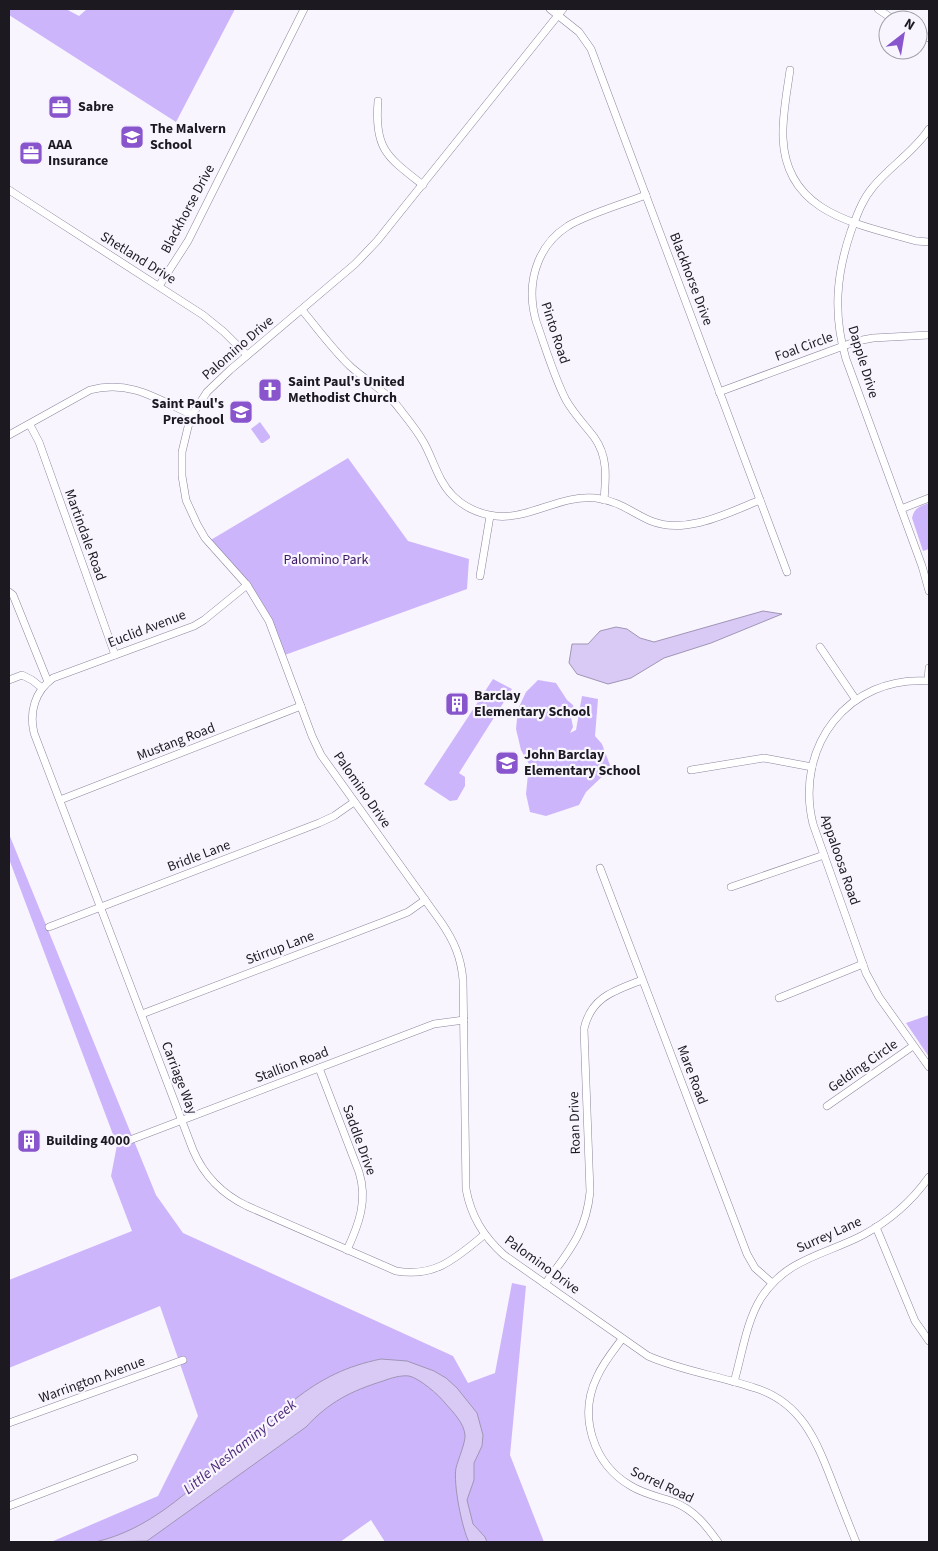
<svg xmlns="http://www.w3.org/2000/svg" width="938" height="1551" font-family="'Source Sans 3',sans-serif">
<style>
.green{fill:#cdb5fb}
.water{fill:#d9caf5;stroke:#a095b5}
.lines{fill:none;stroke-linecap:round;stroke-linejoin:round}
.minor-casing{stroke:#8d859c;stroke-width:8}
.minor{stroke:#fff;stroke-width:7}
.labels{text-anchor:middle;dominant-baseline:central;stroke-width:4.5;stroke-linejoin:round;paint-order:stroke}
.poi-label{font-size:14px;font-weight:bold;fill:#1c1921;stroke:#f8f5ff;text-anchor:start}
.street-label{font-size:14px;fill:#1c1921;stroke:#f8f5ff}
.park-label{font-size:14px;fill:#3c1665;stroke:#f8f5ff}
.water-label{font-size:15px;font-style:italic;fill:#4e2b7b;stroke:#f8f5ff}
</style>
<rect width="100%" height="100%" fill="#f8f5ff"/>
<!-- green -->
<g class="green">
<path d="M9 9H66L79 16 87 9H235L176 122 9 15Z"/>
<path d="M260 422 270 436V438L263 443H261L251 429Z"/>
<path d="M348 458 408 541 469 559 467 589 282 656 263 610 209 541Z"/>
<path d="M929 503V549L923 551 912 518C914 508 920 506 929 503Z"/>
<path d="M493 679 512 689 459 773 465 777V786L457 800 450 801 424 784Z"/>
<path d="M538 680 556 683 567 700 573 705 574 711 571 717 573 727 570 733 576 730 582 696 598 699 595 736 602 744 611 768 586 792 579 805 546 816 530 812 526 794 529 764 521 750 516 729 518 709 526 692Z"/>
<path d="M9 834 156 1195 183 1233 453 1356 468 1383 495 1373 512 1283 526 1286 510 1455 544 1542H385L371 1520 340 1542H51L158 1496 198 1416 160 1306 9 1368V1280L132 1231 111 1176 117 1145 9 859Z"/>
<path d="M929 1015V1057L906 1023Z"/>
</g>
<!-- water -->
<g class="water">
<path d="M763 611 782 614 711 643 664 658 631 678 608 684 577 674 569 663 572 644H588L600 631 616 627 627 629 640 638 654 642Z"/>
<path d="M381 1359 407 1361 434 1371 446 1378 457 1388 477 1413 483 1435 482 1446 474 1463V1480L467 1500 473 1524 485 1537 487 1542H469C462 1529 453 1483 456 1468 458 1460 466 1441 465 1435 464 1423 453 1412 445 1403 439 1395 419 1378 409 1376 401 1375 391 1378 383 1381 351 1391 329 1402 306 1427L147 1541 95 1542C149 1530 189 1491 229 1455 245 1452 279 1412 294 1400 322 1378 347 1366 381 1359Z"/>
</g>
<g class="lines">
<!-- minor casing -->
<g class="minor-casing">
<g id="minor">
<path d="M550 9 579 32 591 49 787 572"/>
<path d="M563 9 377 241 355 264 230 370 207 392 192 415 188 427 182 452V476L186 500 197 524 205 538 247 585 269 621 312 736 321 755 441 922C454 941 461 957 463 980L466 1189C471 1216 483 1236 504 1255L648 1356C682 1371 720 1376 755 1388 801 1402 816 1440 832 1481 840 1502 848 1522 856 1542"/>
<path d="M878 9 894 20"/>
<path d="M918 33 929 38"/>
<path d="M790 70C787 92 782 116 783 138 786 214 858 224 916 241L929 242"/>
<path d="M378 101C374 149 387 157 423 185"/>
<path d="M929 129C914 152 890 166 873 187 862 200 857 215 851 231 836 275 833 315 846 359L922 566 929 591"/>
<path d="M9 190 203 315 224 332 247 355"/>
<path d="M159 286 188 241 304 9"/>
<path d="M302 310C318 329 333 350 351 367 368 382 389 393 402 412 410 422 418 432 424 443 434 461 438 481 453 496 463 506 475 512 489 515 526 523 558 494 596 498 622 502 630 512 651 521 686 535 728 513 760 500"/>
<path d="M719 392 857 341 873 338 929 335"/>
<path d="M30 425 39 442 115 655"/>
<path d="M9 435 90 390C129 379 158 399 192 415"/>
<path d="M604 500C606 477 608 456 594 437 584 424 574 414 566 400 554 377 545 346 536 321 526 286 535 247 568 226 588 214 623 204 646 195"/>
<path d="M901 509 929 498"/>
<path d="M480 576 490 516"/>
<path d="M247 585 204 620 194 626 53 678C35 691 29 712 34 733L193 1150C204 1176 222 1194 247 1206L396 1271C435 1278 456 1258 484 1235"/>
<path d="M9 592 13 595 48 682"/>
<path d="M820 647 856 700"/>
<path d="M9 680 22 675 32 680 42 688"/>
<path d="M928 680 929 668"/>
<path d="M929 681C848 675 794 747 813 824L866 973 879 997 929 1067"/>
<path d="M691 770 764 758 812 767"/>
<path d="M60 800 301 706"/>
<path d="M600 868 747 1254 755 1268 772 1283"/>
<path d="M731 887 824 855"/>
<path d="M49 927 319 823 334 816 354 802"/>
<path d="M779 998 863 964"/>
<path d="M142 1014 383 922 408 912 425 900"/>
<path d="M319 1068 359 1172C368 1200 359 1224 347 1250"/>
<path d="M827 1106 913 1046"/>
<path d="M130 1140 434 1024 464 1020"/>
<path d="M876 1227 915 1321 929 1341"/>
<path d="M545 1284C568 1252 586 1233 590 1192L584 1029C591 997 614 991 642 980"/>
<path d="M622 1339C613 1351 603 1363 597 1377 578 1416 593 1464 631 1486 644 1494 659 1497 674 1502 694 1510 706 1525 718 1542"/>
<path d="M734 1382C742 1355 746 1322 761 1298 787 1258 825 1255 863 1235 889 1221 912 1201 929 1177"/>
<path d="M9 1423 183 1360"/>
<path d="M9 1506 134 1458"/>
</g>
</g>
<!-- minor -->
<use href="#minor" class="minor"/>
</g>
<!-- icons -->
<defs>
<g id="office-square" transform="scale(1.25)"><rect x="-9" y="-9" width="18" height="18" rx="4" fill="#8855cd" stroke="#f8f5ff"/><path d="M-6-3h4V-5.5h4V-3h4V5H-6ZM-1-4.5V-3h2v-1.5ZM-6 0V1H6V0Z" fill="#fff"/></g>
<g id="school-square" transform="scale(1.25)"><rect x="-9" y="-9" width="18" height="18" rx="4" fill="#8855cd" stroke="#f8f5ff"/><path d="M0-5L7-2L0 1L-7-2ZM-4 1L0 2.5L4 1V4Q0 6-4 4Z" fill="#fff"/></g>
<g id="church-square" transform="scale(1.25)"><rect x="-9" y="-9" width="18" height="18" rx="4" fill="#8855cd" stroke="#f8f5ff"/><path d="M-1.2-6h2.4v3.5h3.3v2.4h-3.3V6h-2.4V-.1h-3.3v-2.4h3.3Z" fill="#fff"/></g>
<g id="building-square" transform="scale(1.25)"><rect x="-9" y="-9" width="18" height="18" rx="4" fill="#8855cd" stroke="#f8f5ff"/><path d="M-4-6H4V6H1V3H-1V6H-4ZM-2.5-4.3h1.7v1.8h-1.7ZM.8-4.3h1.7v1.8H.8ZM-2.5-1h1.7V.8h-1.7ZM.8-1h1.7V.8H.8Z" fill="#fff"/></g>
</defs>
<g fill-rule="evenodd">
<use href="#office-square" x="60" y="107"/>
<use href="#school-square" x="132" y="137"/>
<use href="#office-square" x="31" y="153"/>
<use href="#church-square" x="270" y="390"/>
<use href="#school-square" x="241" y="412"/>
<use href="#building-square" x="457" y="704"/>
<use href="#school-square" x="507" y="763"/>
<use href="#building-square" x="29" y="1141"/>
</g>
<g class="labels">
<!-- poi labels -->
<g class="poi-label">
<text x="78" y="107">Sabre</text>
<text x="150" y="129">The Malvern<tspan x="150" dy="16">School</tspan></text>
<text x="48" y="145">AAA<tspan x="48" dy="16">Insurance</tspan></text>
<text x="288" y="382">Saint Paul's United<tspan x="288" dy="16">Methodist Church</tspan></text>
<text x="224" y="404" text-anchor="end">Saint Paul's<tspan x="224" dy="16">Preschool</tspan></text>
<text x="474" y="696">Barclay<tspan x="474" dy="16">Elementary School</tspan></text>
<text x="524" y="755">John Barclay<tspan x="524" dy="16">Elementary School</tspan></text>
<text x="46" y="1141">Building 4000</text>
</g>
<!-- street labels -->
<g class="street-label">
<text transform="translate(188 209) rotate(-62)">Blackhorse Drive</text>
<text transform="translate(138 258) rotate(32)">Shetland Drive</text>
<text transform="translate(691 279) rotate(69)">Blackhorse Drive</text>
<text transform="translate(555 333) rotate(72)">Pinto Road</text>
<text transform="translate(804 347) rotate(-20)">Foal Circle</text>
<text transform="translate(238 348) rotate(-41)">Palomino Drive</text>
<text transform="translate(863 362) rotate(73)">Dapple Drive</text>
<text transform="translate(85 535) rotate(70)">Martindale Road</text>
<text transform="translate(147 629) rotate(-21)">Euclid Avenue</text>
<text transform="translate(176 742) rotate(-21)">Mustang Road</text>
<text transform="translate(362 790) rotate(55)">Palomino Drive</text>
<text transform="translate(199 856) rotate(-21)">Bridle Lane</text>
<text transform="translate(840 860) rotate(71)">Appaloosa Road</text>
<text transform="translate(280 948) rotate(-21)">Stirrup Lane</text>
<text transform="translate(292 1065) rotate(-21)">Stallion Road</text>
<text transform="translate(863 1066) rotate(-35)">Gelding Circle</text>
<text transform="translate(692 1075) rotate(69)">Mare Road</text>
<text transform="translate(179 1078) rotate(69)">Carriage Way</text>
<text transform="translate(575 1123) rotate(-92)">Roan Drive</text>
<text transform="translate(359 1140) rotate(70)">Saddle Drive</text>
<text transform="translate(829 1235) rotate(-24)">Surrey Lane</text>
<text transform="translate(542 1265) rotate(36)">Palomino Drive</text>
<text transform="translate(92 1380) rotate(-20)">Warrington Avenue</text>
<text transform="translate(662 1485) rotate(25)">Sorrel Road</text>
</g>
<!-- park labels -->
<g class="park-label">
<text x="326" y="560">Palomino Park</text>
</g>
<!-- water labels -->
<g class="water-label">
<text transform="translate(240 1447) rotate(-39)">Little Neshaminy Creek</text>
</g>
</g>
<!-- border -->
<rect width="938" height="1551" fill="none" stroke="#1c1921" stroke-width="20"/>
<!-- north arrow -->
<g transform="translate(903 35) rotate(31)"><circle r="24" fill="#f8f5ff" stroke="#a09da6"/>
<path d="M0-4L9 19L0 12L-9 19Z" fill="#8855cd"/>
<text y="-8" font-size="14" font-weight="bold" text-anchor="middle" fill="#1c1921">N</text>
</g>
</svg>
